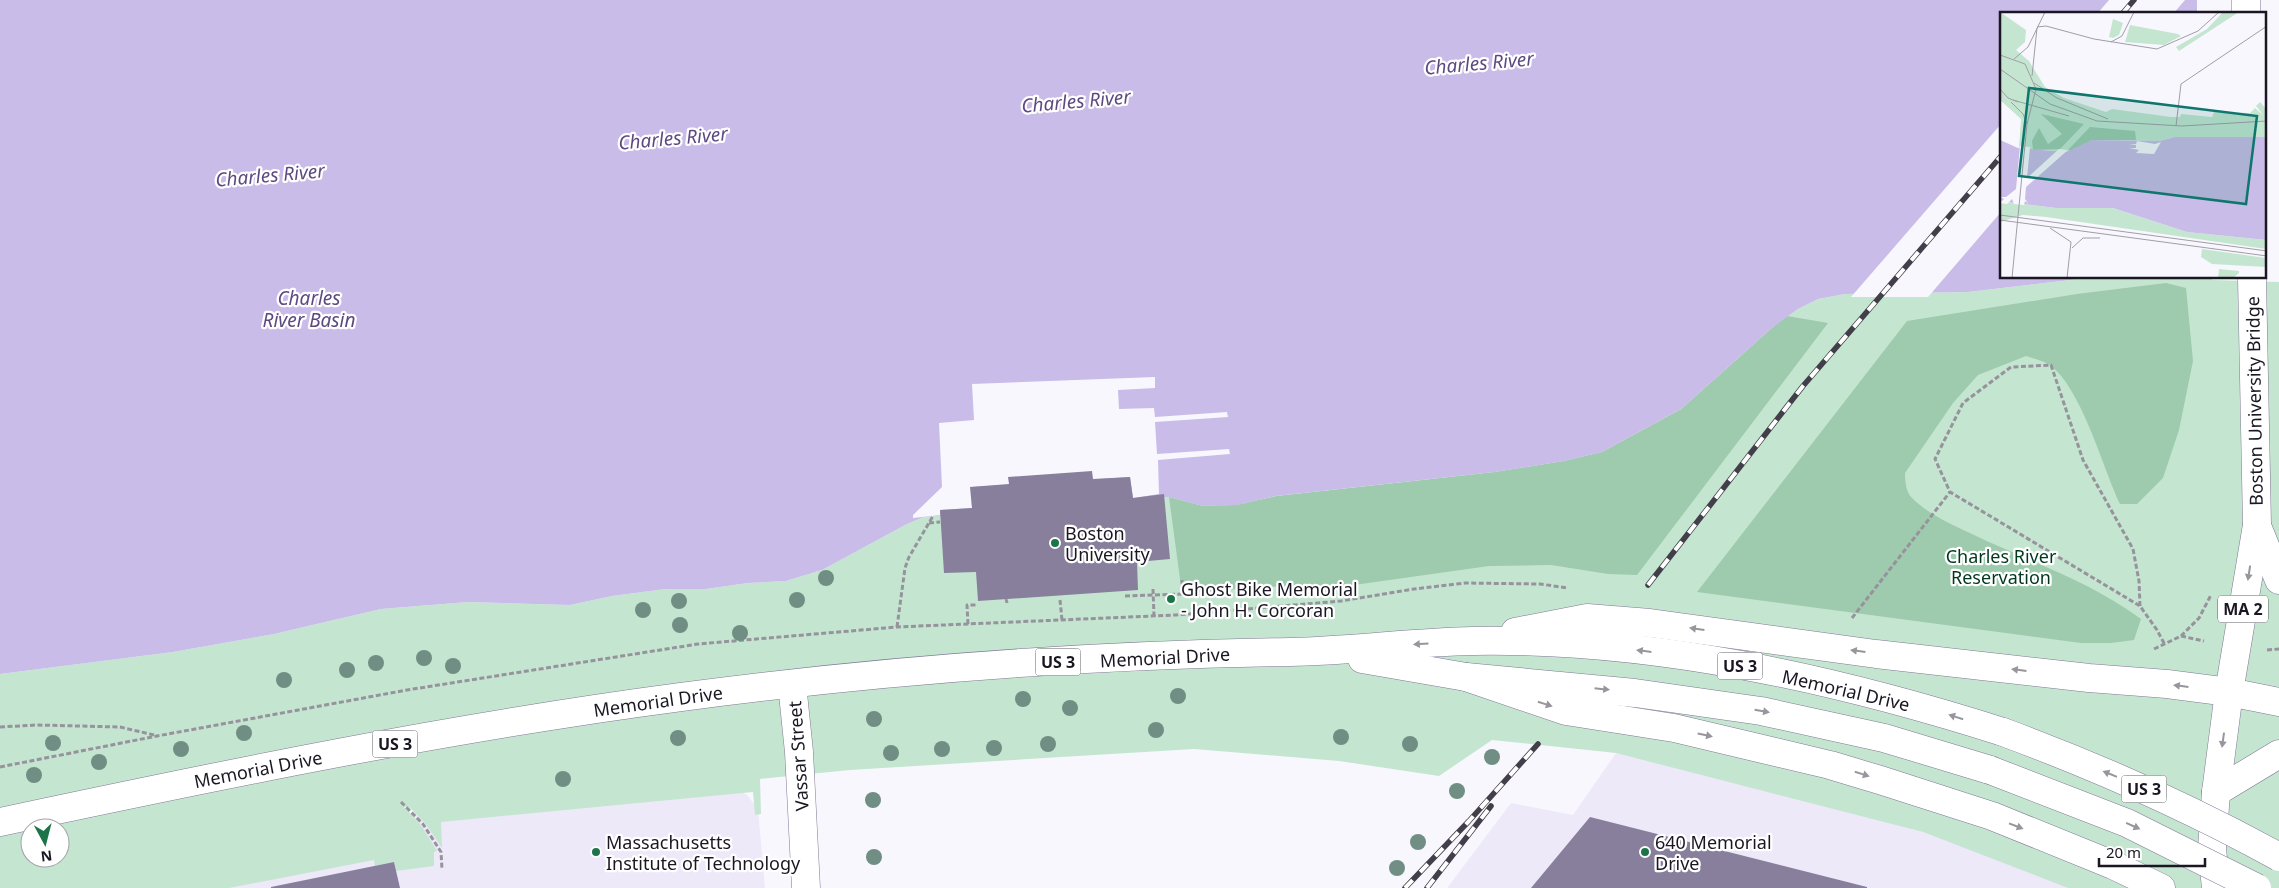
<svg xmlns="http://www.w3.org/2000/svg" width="2279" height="888" font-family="'Noto Sans',sans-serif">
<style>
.built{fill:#ede9f9}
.green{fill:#c4e6d0;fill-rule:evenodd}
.forest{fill:#9ecaad}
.water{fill:#c9bce8}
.pier{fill:#f9f7fe}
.building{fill:#887f9d}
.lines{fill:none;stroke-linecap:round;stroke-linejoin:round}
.major-casing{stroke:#807795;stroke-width:29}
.highway-casing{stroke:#807795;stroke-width:29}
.path{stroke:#96939d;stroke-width:3;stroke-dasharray:5 2.5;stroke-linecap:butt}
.major{stroke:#fff;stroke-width:28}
.highway{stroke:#fff;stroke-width:28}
.rail-casing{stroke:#433f4a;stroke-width:5.5}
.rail{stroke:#fff;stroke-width:4;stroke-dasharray:11;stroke-linecap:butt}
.highway-bridge-casing{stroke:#807795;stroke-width:29;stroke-linecap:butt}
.highway-bridge{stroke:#fff;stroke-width:28}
.tree{fill:#708e83}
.oneway{fill:#98969c}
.poi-dot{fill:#1c7448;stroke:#fff;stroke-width:2}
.labels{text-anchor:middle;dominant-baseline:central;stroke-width:4.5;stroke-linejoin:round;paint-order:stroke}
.shield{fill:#fff;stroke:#5f5c64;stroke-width:1}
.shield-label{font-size:16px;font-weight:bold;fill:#1a1622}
.street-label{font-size:18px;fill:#1a1622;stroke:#fff}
.poi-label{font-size:18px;fill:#1a1622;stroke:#fff;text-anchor:start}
.park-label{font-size:18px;fill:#00381e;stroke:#fff}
.water-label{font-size:19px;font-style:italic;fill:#5d4981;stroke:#fff}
.inset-road{fill:none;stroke:#a09da6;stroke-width:1}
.view{fill:#0f766e;fill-opacity:0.15;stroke:#0f766e;stroke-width:2.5}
.inset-edge{fill:none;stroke:#1a1622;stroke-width:2.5}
</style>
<rect width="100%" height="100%" fill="#f9f7fe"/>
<!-- built -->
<g class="built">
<path d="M1616 753 1662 761 1923 832 2076 888H1447L1511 803 1573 815Z"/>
<path d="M738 789 747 795 758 809 765 888H4L424 811Z"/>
</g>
<!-- green -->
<path class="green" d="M2087 278 2279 279V888H2068L1923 832 1616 753 1492 740 1439 776 1339 761 1194 749 850 770 760 779 761 814 755 815 753 792 441 822 442 848 425 823 409 807H404L421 825 437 851 434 852V866L396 871 394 862 375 866 374 860 229 888H0V674L173 652 274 634 381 609 468 602 570 605 612 596 666 589H706L748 583 786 581 822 570 907 524 924 517 1169 497 1203 506 1495 472 1564 461 1602 452 1681 410 1773 327 1798 309 1818 299 1845 294 1968 292ZM30 828H60V858H30Z"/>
<!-- forest -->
<g class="forest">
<path d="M2166 283 2186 288 2193 361 2179 430 2163 478 2137 504H2120C2103 468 2082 390 2051 366 2045 361 2034 359 2026 356L1978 375 1953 403 1905 473C1905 482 1906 492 1912 498 1929 515 1953 525 1974 535 2031 562 2090 581 2141 619L2134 640 2111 643H2081L1697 592 1907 321 2077 294Z"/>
<path d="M1787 316 1828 323 1637 575 1608 574 1551 565 1489 566 1354 585 1261 587 1182 594 1169 497 1203 506 1237 505 1276 496 1495 472 1564 461 1602 452 1681 409 1773 327Z"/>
</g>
<!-- water -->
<path class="water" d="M0 0H2279L2265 278V14H2002V278H2087L1968 292 1845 294 1818 299 1798 309 1773 327 1681 409 1602 452 1564 461 1495 472 1276 496 1237 505 1203 506 1169 497 924 517 907 524 822 570 786 581 748 583 706 589H666L612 596 570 605 468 602 381 609 274 634 173 652 0 674Z"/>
<!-- pier -->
<g class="pier">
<path d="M2109 0H2185L2173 14H2097Z"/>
<path d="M2197 0H2279V282L2213 280 2210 278H2265V14H2197Z"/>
<path d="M2001 124V212L1928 297H1851Z"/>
<path d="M1155 377V388L1118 390 1119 409 1154 408 1155 417 1227 412 1228 417 1155 422 1157 454 1229 449 1230 454 1158 460 1159 494 1133 498 1130 477 971 487 972 508 940 510V515L913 518V515L942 487 939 423 974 420 972 384Z"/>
</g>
<!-- building -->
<g class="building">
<path d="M1092 471 1093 479 1130 477 1133 498 1164 494 1170 559 1137 562 1138 590 978 601 976 572 944 573 940 510 972 508 970 487 1009 484 1008 477Z"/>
<path d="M1590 817 1867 887V888H1531Z"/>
<path d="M394 862 400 888H271V887Z"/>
</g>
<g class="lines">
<!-- major casing -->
<g class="major-casing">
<path id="major" d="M792 684 799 752 806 888"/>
</g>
<!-- highway casing -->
<g class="highway-casing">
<g id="highway">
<path d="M2246 0V14"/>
<path d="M2257 526 2279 580"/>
<path d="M1515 632 1587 618 1650 623 1876 654 2089 678 2167 684 2229 692 2279 702"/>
<path d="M1362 659 1466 677 1635 693 1761 711 1884 738 1990 770"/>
<path d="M1466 677 1566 711 1674 728 1830 765 1880 780 1992 816 2113 865 2161 888"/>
<path d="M2216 792 2279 754"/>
<path d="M0 822C225 774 453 727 681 697 883 670 1087 655 1290 652 1351 651 1412 642 1473 641 1652 638 1833 678 2003 732"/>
<path d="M2216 888 2212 849 2216 792 2229 692 2257 525 2252 278"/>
</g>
</g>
<!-- path -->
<g class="path">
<path d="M929 523 940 522"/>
<path d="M1153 589 1154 616"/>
<path d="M1125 596 1182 594V580"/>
<path d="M1006 599 1007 603"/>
<path d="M1060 600 1062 620"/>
<path d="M2140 606 2139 581 2133 549 2083 460 2051 365 2011 367 1963 403 1935 459 1950 492 2140 606 2157 630 2165 645"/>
<path d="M1852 618 1950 492"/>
<path d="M968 624 967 605H978"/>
<path d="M897 627 905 568 909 557 933 516"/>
<path d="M2181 636 2199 618 2211 595"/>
<path d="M2154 649 2181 636 2204 641"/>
<path d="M2267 650 2279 649"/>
<path d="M0 727 37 725 120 727 154 735"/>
<path d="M0 767 157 736 407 690 698 644 897 627 1176 615 1341 601 1414 589 1465 583 1540 584 1568 588"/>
<path d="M401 802 423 824 441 852 442 869"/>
</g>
<!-- major -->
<use href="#major" class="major"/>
<!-- highway -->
<use href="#highway" class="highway"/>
<!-- rail casing -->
<g class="rail-casing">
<g id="rail">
<path d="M2122 14 2134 0"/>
<path d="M1648 585 1803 386 2002 155"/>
<path d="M1405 888 1469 821 1538 744"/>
<path d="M1427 888 1491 806"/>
</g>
</g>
<!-- rail -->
<use href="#rail" class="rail"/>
<!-- highway-bridge casing -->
<g class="highway-bridge-casing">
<g id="highway-bridge">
<path d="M2003 732C2098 767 2190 808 2279 857"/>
<path d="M1990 770 2127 823 2257 888"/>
</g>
</g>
<!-- highway-bridge -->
<use href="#highway-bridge" class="highway-bridge"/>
</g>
<!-- trees -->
<g class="tree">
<circle cx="826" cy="578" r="8"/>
<circle cx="797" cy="600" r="8"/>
<circle cx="679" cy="601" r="8"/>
<circle cx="643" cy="610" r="8"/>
<circle cx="680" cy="625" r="8"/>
<circle cx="740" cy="633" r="8"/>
<circle cx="424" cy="658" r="8"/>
<circle cx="376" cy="663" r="8"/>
<circle cx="453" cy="666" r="8"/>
<circle cx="347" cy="670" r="8"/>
<circle cx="284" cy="680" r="8"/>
<circle cx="1178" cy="696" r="8"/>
<circle cx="1023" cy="699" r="8"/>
<circle cx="1070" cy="708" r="8"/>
<circle cx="874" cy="719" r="8"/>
<circle cx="1156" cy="730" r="8"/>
<circle cx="244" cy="733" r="8"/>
<circle cx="1341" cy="737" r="8"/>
<circle cx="678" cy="738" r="8"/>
<circle cx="53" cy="743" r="8"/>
<circle cx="1048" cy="744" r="8"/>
<circle cx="1410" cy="744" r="8"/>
<circle cx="994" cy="748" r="8"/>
<circle cx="181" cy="749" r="8"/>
<circle cx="942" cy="749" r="8"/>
<circle cx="891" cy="753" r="8"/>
<circle cx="1492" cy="757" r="8"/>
<circle cx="99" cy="762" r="8"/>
<circle cx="34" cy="775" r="8"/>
<circle cx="563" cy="779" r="8"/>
<circle cx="1457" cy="791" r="8"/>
<circle cx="873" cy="800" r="8"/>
<circle cx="1418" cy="842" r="8"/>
<circle cx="874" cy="857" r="8"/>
<circle cx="1397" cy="868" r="8"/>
</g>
<!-- one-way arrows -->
<defs><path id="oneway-solid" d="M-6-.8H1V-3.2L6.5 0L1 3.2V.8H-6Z" transform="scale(1.25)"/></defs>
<g class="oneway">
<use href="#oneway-solid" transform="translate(2249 573) rotate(99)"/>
<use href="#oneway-solid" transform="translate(1697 629) rotate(-172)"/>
<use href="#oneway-solid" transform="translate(1421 644) rotate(176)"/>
<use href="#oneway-solid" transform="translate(1644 651) rotate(-173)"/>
<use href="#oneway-solid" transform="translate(1858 651) rotate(-173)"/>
<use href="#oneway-solid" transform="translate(2019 670) rotate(-173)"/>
<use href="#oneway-solid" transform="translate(2181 686) rotate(-173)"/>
<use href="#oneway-solid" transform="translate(1602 689) rotate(6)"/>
<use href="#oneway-solid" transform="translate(1545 704) rotate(18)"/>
<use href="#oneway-solid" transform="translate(1762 711) rotate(10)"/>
<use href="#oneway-solid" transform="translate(1956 717) rotate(-163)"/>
<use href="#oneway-solid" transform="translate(1705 735) rotate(12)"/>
<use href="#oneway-solid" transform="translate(2223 740) rotate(98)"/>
<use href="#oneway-solid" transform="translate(1862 774) rotate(17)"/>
<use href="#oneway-solid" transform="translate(2110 774) rotate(-158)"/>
<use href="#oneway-solid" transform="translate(2016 826) rotate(21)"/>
<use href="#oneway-solid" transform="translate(2133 826) rotate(24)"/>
</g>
<!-- markers -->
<g class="poi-dot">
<circle cx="1055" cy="543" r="5"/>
<circle cx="1171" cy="599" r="5"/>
<circle cx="596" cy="852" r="5"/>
<circle cx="1645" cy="852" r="5"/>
</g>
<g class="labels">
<!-- shield labels -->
<g class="shield">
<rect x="2218" y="595.5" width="50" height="27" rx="4"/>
<rect x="1035.5" y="648.5" width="45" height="27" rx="4"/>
<rect x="1717.5" y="652.5" width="45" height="27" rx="4"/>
<rect x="372.5" y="730.5" width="45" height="27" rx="4"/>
<rect x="2121.5" y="775.5" width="45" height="27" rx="4"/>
</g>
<g class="shield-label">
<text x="2243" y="609">MA 2</text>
<text x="1058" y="662">US 3</text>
<text x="1740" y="666">US 3</text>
<text x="395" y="744">US 3</text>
<text x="2144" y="789">US 3</text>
</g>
<!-- street labels -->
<g class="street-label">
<text transform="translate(2254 401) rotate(-91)">Boston University Bridge</text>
<text transform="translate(1165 657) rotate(-3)">Memorial Drive</text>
<text transform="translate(1846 690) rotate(13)">Memorial Drive</text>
<text transform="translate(658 701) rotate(-8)">Memorial Drive</text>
<text transform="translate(798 756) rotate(-94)">Vassar Street</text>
<text transform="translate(258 769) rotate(-11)">Memorial Drive</text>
</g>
<!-- poi labels -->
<g class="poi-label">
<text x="1065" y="533">Boston<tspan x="1065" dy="21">University</tspan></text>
<text x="1181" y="589">Ghost Bike Memorial<tspan x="1181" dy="21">- John H. Corcoran</tspan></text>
<text x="606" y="842">Massachusetts<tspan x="606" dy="21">Institute of Technology</tspan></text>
<text x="1655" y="842">640 Memorial<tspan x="1655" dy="21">Drive</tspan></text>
</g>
<!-- park labels -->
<g class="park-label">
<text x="2001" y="556">Charles River<tspan x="2001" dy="21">Reservation</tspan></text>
</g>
<!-- water labels -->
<g class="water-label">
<text transform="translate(1479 63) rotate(-5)">Charles River</text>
<text transform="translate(1076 101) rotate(-5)">Charles River</text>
<text transform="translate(673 138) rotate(-5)">Charles River</text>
<text transform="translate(270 175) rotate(-5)">Charles River</text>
<text x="309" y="298">Charles<tspan x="309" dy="22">River Basin</tspan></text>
</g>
</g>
<!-- overview -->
<g transform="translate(2000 12)">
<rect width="266" height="266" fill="#f9f7fe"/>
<path d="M0 0 26 18 25 30 16 38 29 49 45 75 64 86 106 100 112 97 171 105H180L181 102 212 105 214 100 250 101 255 96 263 103 256 94 260 90 266 97V125H175L160 129 92 128 66 140 19 136 21 107 0 88ZM223 0H239L179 39 176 35 207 17ZM113 7 123 11 119 23 113 26 109 25ZM130 13 178 22 181 24 164 33 125 30ZM0 189 56 196H113L187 220 266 228V237L46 205 23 203 0 210ZM202 237 266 246V255L212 252 201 245ZM219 257 239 259V261L233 266H218Z" fill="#c4e6d0"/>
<path d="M41 102 46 103 84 112 60 137 33 138 32 129 39 116 48 132 62 122ZM90 115 135 119 136 128H92L72 139 68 138Z" fill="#9ecaad"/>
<path d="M175 125H266V228L187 220 113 196H56L0 189V128L18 136 66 140 92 128 160 129Z" fill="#c9bce8"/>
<path d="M137 129 155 132 161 130 154 142 136 141 139 138 129 136H136V133L129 132H136ZM20 134 30 135 27 166 59 137 68 138 26 175 25 187 28 191 25 189 24 193 14 192 12 187 7 192 0 191 4 187 0 185H6L16 177Z" fill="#f9f7fe"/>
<path class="inset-road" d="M37 15 46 14 94 27 157 37 198 19 219 0M111 30 122 24 134 0M0 43 25 52 36 77 27 112 12 266M14 47 28 35 45 0M0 57 50 92 97 109 182 114 267 109M32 64 37 16M34 71 57 86 108 107M0 77 8 86 18 90M13 88 69 104M11 90 23 102 27 112M176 114 181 72 267 14M0 203 267 239M0 208 267 244M50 216 71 230 67 266M72 236 83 226H100"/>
<path class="view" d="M29 76 257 104 246 192 19 164Z"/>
<rect width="266" height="266" class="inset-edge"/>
</g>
<!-- north arrow -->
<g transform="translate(45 843) rotate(173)"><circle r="24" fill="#ffffff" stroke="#a3a2a7"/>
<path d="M0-4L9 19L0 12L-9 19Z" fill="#1c7448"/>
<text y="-8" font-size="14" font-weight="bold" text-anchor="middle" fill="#1a1622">N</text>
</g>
<!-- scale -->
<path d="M2099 858v8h106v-8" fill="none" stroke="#1a1622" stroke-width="2.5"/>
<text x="2106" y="858" font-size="15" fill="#1a1622" stroke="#ffffff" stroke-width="4" paint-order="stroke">20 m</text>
</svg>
